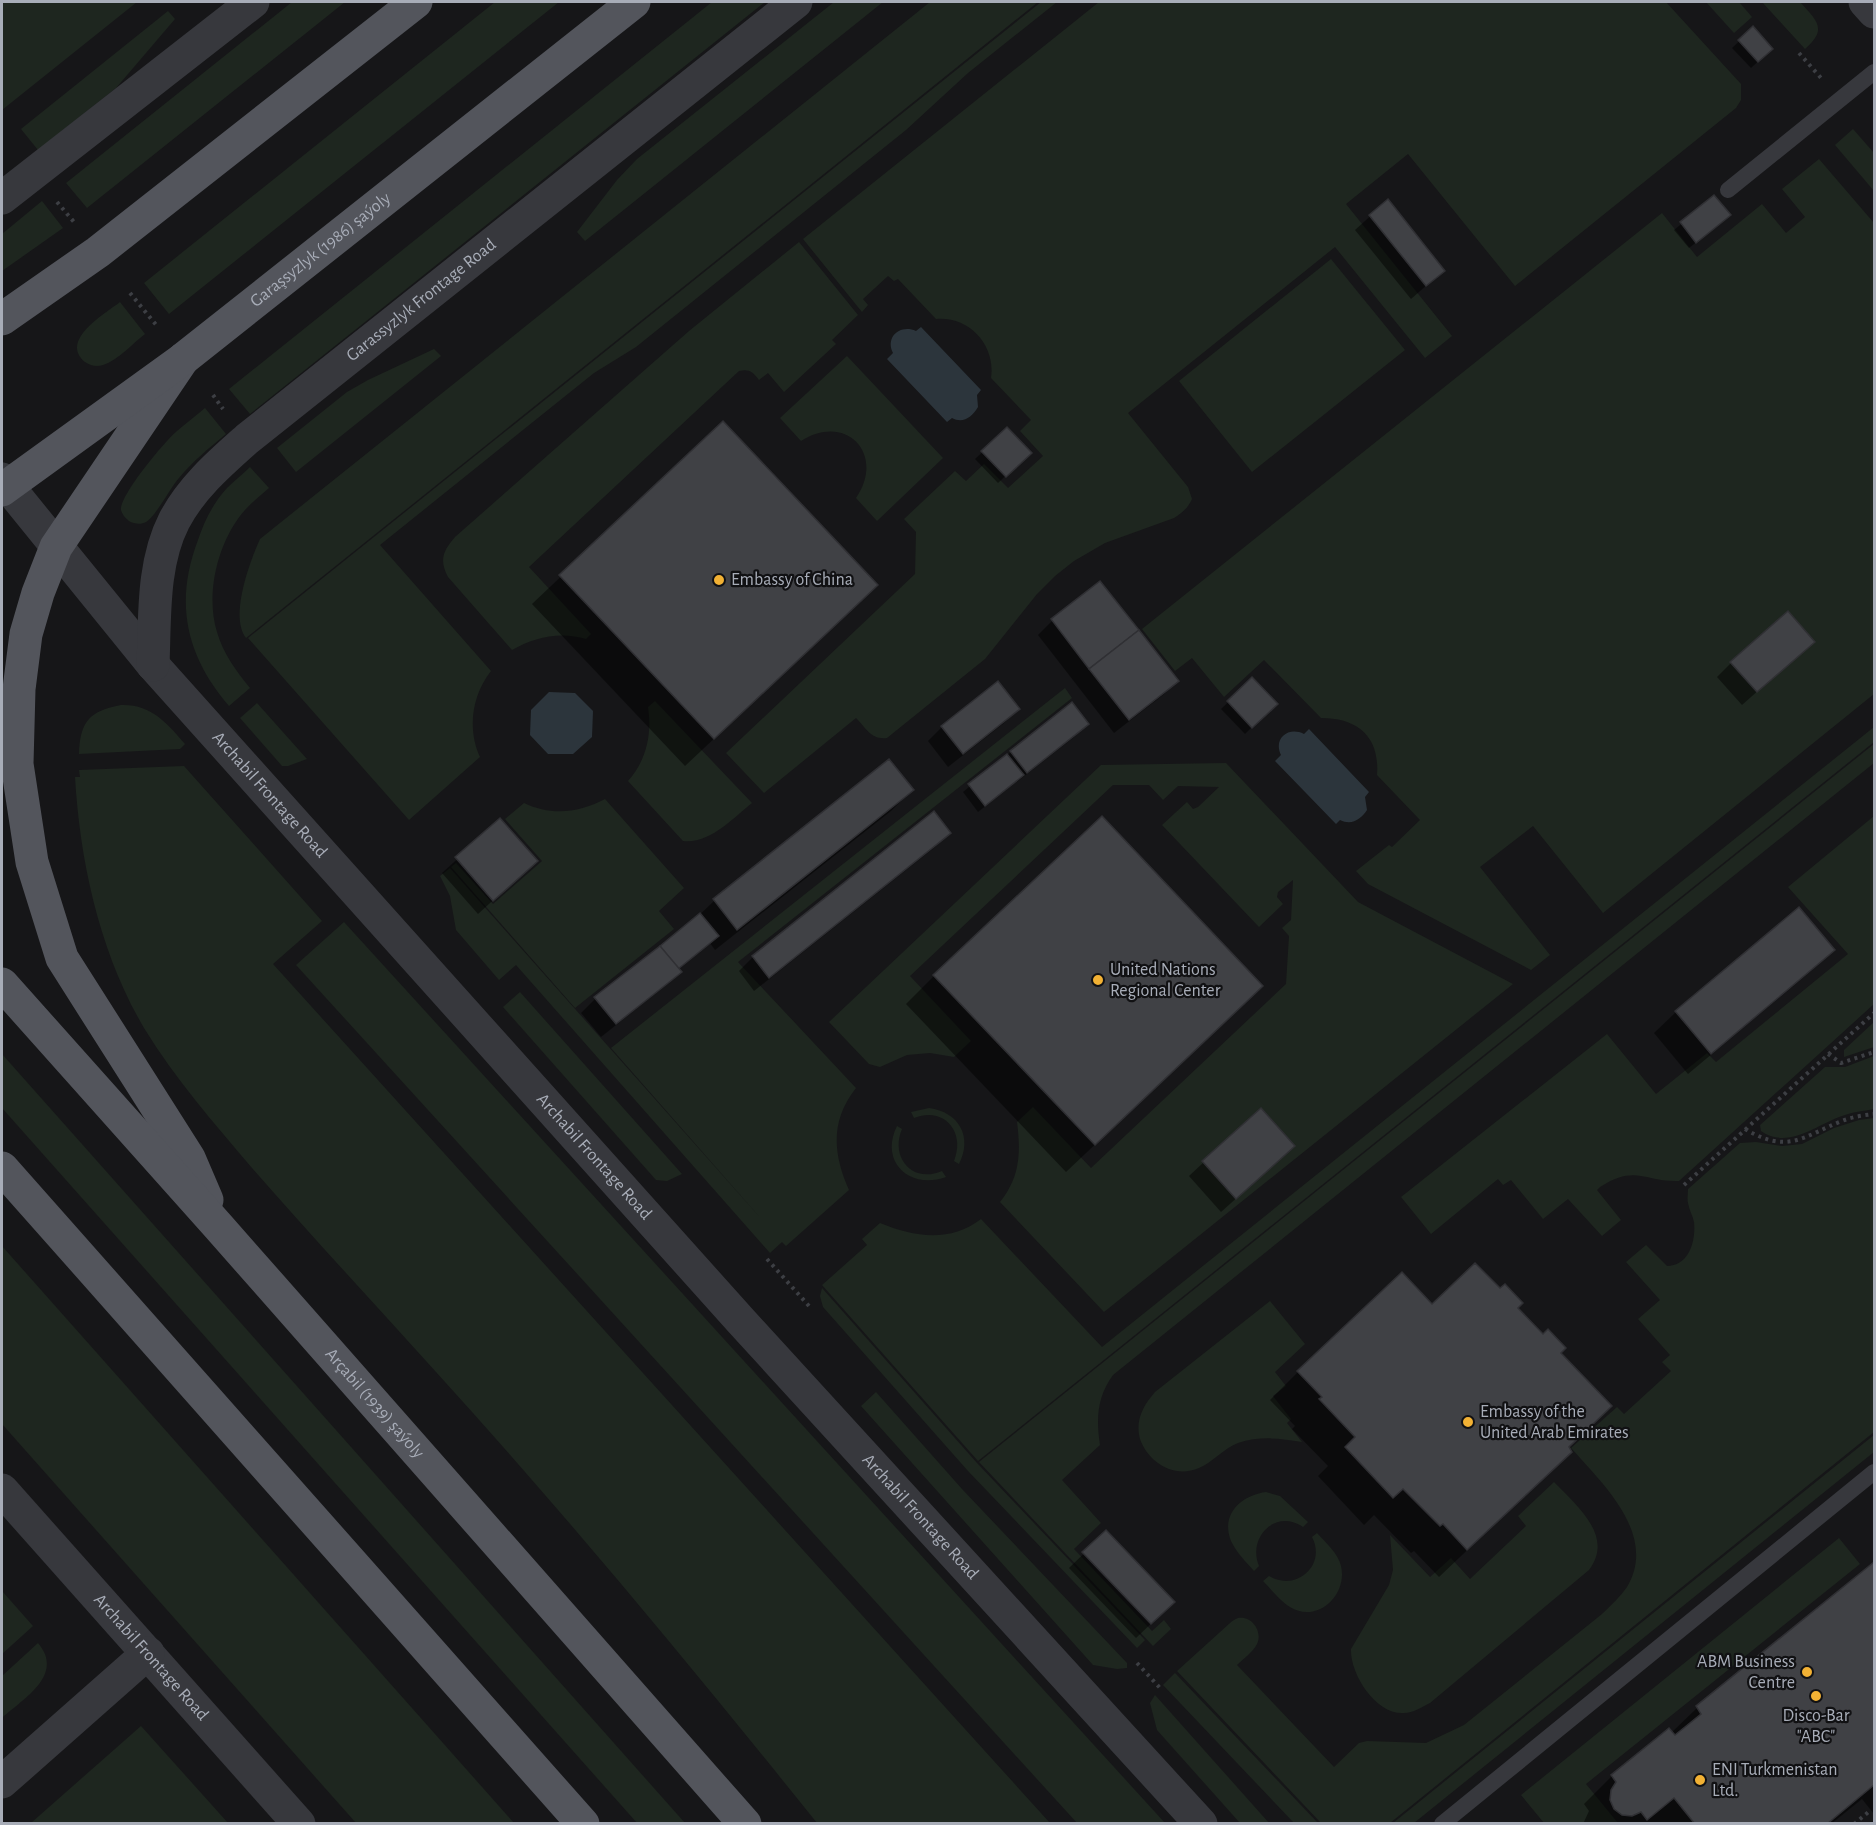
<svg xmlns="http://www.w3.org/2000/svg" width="1876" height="1825" font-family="'Alegreya Sans',sans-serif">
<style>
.green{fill:#1e261f}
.water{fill:#2c353c}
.shadow{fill:#0007}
.building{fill:#404145;stroke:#303034;stroke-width:1.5}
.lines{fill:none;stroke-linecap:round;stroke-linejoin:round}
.path{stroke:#3d3f44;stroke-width:4;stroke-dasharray:3 4.5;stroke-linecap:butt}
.lane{stroke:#37383d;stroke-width:16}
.street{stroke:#37383d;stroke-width:33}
.primary{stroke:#53555c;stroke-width:33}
.poi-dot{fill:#f2b134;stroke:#111113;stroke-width:2}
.labels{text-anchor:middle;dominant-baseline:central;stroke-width:4.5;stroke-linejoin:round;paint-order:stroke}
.street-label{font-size:18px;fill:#a8adb8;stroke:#111113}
.poi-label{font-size:18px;fill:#a8adb8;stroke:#111113;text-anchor:start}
</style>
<rect width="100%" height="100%" fill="#161618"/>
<!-- green -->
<g class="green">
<path d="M2 2H137L2 110Z"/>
<path d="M292 2H345L87 208 66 183Z"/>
<path d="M495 2H559L169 314 144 283Z"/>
<path d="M712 2H765L250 414 229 389Z"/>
<path d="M834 2H883L585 241 577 232 617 180 637 159Z"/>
<path d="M930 2H1038L246 638C229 617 250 561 260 539Z"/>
<path d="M1041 2H1057L968 73 906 130 636 347 594 373 380 545 491 671C472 695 467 729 480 757L409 820 248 638Z"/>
<path d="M1099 2H1666L1741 84V100L1736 108 1515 286 1408 154 1346 204 1452 336 1425 358 1335 247 1128 413 1188 487 1192 499C1188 508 1182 513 1174 518L1105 543 1074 561 1055 576 1037 594 985 659 887 738C871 740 866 728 856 718L764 793 726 753 915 574 916 532 904 519 955 471 966 481 984 464 1008 488 1043 456 1020 431 1031 420 991 378C996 345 969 316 936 319L898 279 894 281 888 276 863 299 868 305 862 312 803 239Z"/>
<path d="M1706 2H1739L1752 17 1734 33Z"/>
<path d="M1762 2H1800C1817 21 1828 29 1805 49Z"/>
<path d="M168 11 175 19 116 88 38 150 21 129Z"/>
<path d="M1853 129 1874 153V191L1835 145Z"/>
<path d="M1819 159 1874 223V694L1603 913 1533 826 1480 867 1550 955 1531 970 1368 884 1356 871 1389 845 1392 847 1420 820 1377 775C1380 737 1358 718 1321 718L1264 660 1224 697 1192 658 1175 671 1142 629 1662 213 1697 257 1762 204 1786 233 1805 217 1782 189Z"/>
<path d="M42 201 63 228 2 271V234Z"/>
<path d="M799 242 858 315 832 340 836 344 784 392 768 373 759 380C752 371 749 369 739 371L529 567 591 634 586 639C561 631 534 637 512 650L448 577C439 560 443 551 455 537L689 331Z"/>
<path d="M1331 259 1405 350 1252 472 1179 381Z"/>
<path d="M120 302 145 334C132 344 118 360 103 365 97 367 91 366 85 362 59 340 105 314 120 302Z"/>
<path d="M434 349 441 356 296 472 277 448 347 392 368 380Z"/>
<path d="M847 356 943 458 877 521 856 498C886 454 846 412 801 441L780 418Z"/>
<path d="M205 408 226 434C209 448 193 461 179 478 170 488 156 516 146 522 141 525 134 524 129 521 125 518 122 514 121 510 120 495 164 442 177 431 186 423 196 416 205 408Z"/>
<path d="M250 467 269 488C261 495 252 502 245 510 218 540 205 594 217 632 223 653 236 671 250 688L229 706C186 656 174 603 198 540 204 522 213 503 227 488 234 481 243 474 250 467Z"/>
<path d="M1065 688 1072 698 738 962 856 1088C830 1121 833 1154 849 1190L786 1246 782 1242 770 1253 516 965 499 980 456 930 450 896 440 876 450 868 772 1231 611 1048Z"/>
<path d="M655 701 752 803C733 818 710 844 683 841L628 781C647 760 652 733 648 707Z"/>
<path d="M257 703 307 759 288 766H282L240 718Z"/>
<path d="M121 705C151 704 167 723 185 744L180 749 79 754C80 722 89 711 121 705Z"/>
<path d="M1874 727V742L978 1461 822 1285 867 1245 862 1239 880 1223C914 1237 950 1243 981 1219L1102 1347Z"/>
<path d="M1874 744V763L1113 1375C1097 1397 1096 1419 1100 1445L1062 1480 1101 1523 1074 1549 1152 1631 1164 1620 1171 1629 1153 1646 979 1462Z"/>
<path d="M1226 763 1358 902 1513 984 1104 1312 1000 1202C1020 1177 1021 1153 1017 1122L1033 1107 1091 1168 1286 984 1289 936 1282 928 1291 920 1293 880 1278 892 1277 897 1283 904 1259 927 1162 825 1187 802 1193 809 1198 807 1219 787 1178 786 1163 800 1149 785H1113L910 976 971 1041 954 1057 930 1053 907 1055 880 1067 869 1064 829 1022 1101 765Z"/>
<path d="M184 766 322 921 273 964 1050 1823H817C694 1670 569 1518 436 1372 375 1304 312 1237 252 1168 214 1123 175 1079 144 1028 100 953 80 863 75 777H80L79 770Z"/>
<path d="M605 799 684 888 659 911 674 929 575 1008 451 867 456 863 493 904 542 861 505 819 524 803C551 816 579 813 605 799Z"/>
<path d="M1874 816V1004L1679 1181C1644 1182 1636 1164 1600 1187L1597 1190 1621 1220 1602 1236 1568 1199 1543 1219 1511 1180 1503 1185 1498 1179 1431 1234 1401 1197 1607 1034 1656 1094 1707 1053 1716 1062 1848 954 1788 887Z"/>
<path d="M344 922 1165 1823H1077L296 965Z"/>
<path d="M520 992 682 1174 667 1181 656 1180 503 1007Z"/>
<path d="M1874 1022V1047L1844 1057V1050Z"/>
<path d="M2 1054 685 1823H637L2 1108Z"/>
<path d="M1874 1056V1109C1864 1111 1852 1112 1842 1116 1816 1125 1788 1150 1761 1131L1760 1125 1825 1067H1845Z"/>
<path d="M929 1108C959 1112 973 1137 959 1164L954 1161C966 1132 944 1106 914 1118L911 1112Z"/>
<path d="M1874 1118V1432L1390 1823H1321L1177 1671 1230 1623C1232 1621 1235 1619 1238 1618 1252 1615 1263 1632 1257 1644 1253 1652 1244 1658 1237 1665L1334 1767 1359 1743 1367 1741 1426 1743 1464 1725 1602 1614C1611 1605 1620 1597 1627 1587 1658 1535 1603 1484 1571 1448L1617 1407 1624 1414 1671 1371 1662 1362 1670 1355 1638 1319 1660 1300 1626 1262 1646 1245 1667 1266C1689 1266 1696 1241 1694 1222 1693 1216 1689 1210 1688 1203 1687 1199 1688 1194 1688 1189L1740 1143 1756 1142 1782 1146 1802 1144 1834 1128 1859 1120Z"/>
<path d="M897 1126 902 1129C890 1157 912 1184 942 1171L946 1177C910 1190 879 1162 897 1126Z"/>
<path d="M2 1246 514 1823H356L2 1424Z"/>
<path d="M822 1288 977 1463 1145 1640 1137 1648 968 1471 823 1307 820 1296Z"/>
<path d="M1270 1301 1305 1344 1275 1372 1286 1386 1273 1396 1291 1419 1287 1423 1302 1442C1280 1438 1259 1436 1238 1443 1223 1449 1213 1462 1199 1468 1174 1479 1148 1462 1140 1439 1135 1420 1143 1406 1155 1392Z"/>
<path d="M876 1392 962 1489 1127 1663V1668L1117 1669 1093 1665 861 1406Z"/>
<path d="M1874 1435V1452L1414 1823H1393Z"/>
<path d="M1554 1482C1576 1505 1615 1536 1589 1570L1430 1703C1422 1707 1413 1713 1404 1713 1376 1715 1350 1674 1351 1649L1389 1585 1393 1570 1390 1535 1430 1577 1451 1558 1470 1579 1526 1526 1518 1516Z"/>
<path d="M1266 1492 1280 1496 1308 1522 1303 1527C1276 1508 1247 1537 1259 1566L1254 1571C1246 1562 1236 1552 1231 1541 1220 1514 1242 1495 1266 1492Z"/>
<path d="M1317 1533C1326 1543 1338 1553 1341 1566 1348 1595 1317 1624 1290 1607 1280 1601 1272 1590 1263 1581L1269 1576C1295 1592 1327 1566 1312 1537Z"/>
<path d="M1839 1538 1860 1564 1586 1784 1618 1823H1544L1521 1795Z"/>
<path d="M2 1591 33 1626 2 1654Z"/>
<path d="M38 1643C65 1675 24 1698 2 1718V1676Z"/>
<path d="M1175 1673 1318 1823H1294L1163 1685Z"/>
<path d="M1155 1695 1269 1823H1240L1157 1730 1150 1703Z"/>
<path d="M141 1726 228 1823H31Z"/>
</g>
<!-- water -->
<g class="water">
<path d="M921 327 981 390 977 395 978 407C972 417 963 424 952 418L947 422 887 359 893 353C885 337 900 324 916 331Z"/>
<path d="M549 692 575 693 593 711 592 737 573 754H548L530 735 531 710Z"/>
<path d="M1309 729 1369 792 1365 797 1367 810C1361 819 1352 826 1340 820L1336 824 1275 761 1281 755C1273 739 1288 726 1304 734Z"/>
</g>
<!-- shadow -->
<g class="shadow">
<path d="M1753 28 1765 55 1751 68 1732 48Z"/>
<path d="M1714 197 1722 222 1689 248 1674 230Z"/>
<path d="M1387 201 1443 271 1411 299 1355 230Z"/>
<path d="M723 423 848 613 685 766 532 604Z"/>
<path d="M1007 429 1030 453 998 483 975 459Z"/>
<path d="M1100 583 1177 681 1163 695 1114 733 1038 635 1052 621Z"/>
<path d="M1813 642 1742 705 1717 677 1731 663Z"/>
<path d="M1252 679 1275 704 1245 734 1221 709Z"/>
<path d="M1018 709 1004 723 948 767 928 741 942 727Z"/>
<path d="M1087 723 1073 738 978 812 963 792 1011 752Z"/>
<path d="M889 762 912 790 891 811 715 950 710 943 677 969 680 972 665 986 601 1037 581 1013 595 999 693 921 714 901Z"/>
<path d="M500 820 536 861 478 914 442 873Z"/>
<path d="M949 833 935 847 754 991 739 971 753 957Z"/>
<path d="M1799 909 1833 950 1811 971 1688 1074 1654 1033 1676 1012Z"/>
<path d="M934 976 1233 1014 1066 1172 906 1004Z"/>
<path d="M1279 1160 1221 1212 1189 1176 1204 1162Z"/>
<path d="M1432 1306 1516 1308 1559 1353 1567 1448 1542 1479 1439 1577 1414 1551 1411 1553 1374 1515 1364 1525 1318 1476 1328 1466 1292 1429 1295 1426 1270 1400 1298 1372Z"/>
<path d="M1106 1532 1159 1616 1136 1638 1069 1568Z"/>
<path d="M1874 1564V1814L1862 1799 1831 1824H1583L1589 1811 1584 1804 1612 1776 1671 1733 1697 1708Z"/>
</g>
<!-- building -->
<g class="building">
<path d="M1753 26 1773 49 1758 62 1738 40Z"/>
<path d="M1714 195 1731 215 1696 243 1680 222Z"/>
<path d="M1388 199 1445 271 1426 286 1369 215Z"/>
<path d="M723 421 878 585 714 739 559 575Z"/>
<path d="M1007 427 1032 453 1006 477 981 451Z"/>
<path d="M1100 581 1139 630 1089 669 1051 619Z"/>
<path d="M1788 611 1815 642 1757 692 1730 662Z"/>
<path d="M1139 630 1179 681 1129 720 1089 669Z"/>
<path d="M1252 677 1278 704 1252 728 1227 701Z"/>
<path d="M998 681 1020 709 963 754 941 726Z"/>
<path d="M1072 702 1089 724 1027 773 1010 751Z"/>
<path d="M1007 754 1024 775 985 806 968 784Z"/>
<path d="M889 759 914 790 737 930 713 899Z"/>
<path d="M934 811 951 833 769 978 752 956Z"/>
<path d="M1102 816 1263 986 1095 1145 933 975Z"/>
<path d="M500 818 538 861 493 901 455 857Z"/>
<path d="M1799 907 1835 950 1711 1054 1675 1011Z"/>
<path d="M700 913 719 936 678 969 660 946Z"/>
<path d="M660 946 682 972 616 1024 594 997Z"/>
<path d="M1261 1108 1295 1146 1236 1199 1202 1161Z"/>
<path d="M1475 1263 1500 1288 1505 1284 1523 1303 1518 1308 1543 1334 1548 1329 1566 1348 1561 1353 1612 1406 1569 1447 1572 1452 1467 1550 1443 1524 1440 1526 1403 1489 1393 1498 1345 1447 1355 1437 1319 1399 1322 1397 1297 1371 1402 1272 1432 1304Z"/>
<path d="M1106 1530 1175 1602 1151 1624 1082 1552Z"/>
<path d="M1874 1562V1785L1827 1824H1695L1674 1798 1647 1820 1641 1812 1632 1816 1622 1815 1614 1809 1610 1800 1611 1790 1616 1782 1611 1775 1669 1728 1675 1735 1701 1714 1696 1706Z"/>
</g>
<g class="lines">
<!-- path -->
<g class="path">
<path d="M1799 53 1821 78"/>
<path d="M57 202 74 222"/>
<path d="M130 293 157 326"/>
<path d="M213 395 223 409"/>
<path d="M1828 1054 1841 1063 1874 1052"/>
<path d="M1745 1129C1789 1155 1803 1136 1842 1121 1852 1117 1864 1115 1874 1114"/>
<path d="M1684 1185 1874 1013"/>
<path d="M767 1259 809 1306"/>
<path d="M1137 1663 1161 1689"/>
<path d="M1854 1824 1871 1810"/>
</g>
<!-- lane -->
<g class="lane">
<path d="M1728 190 1874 72"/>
<path d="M1442 1824 1874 1472"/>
</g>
<!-- street -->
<g class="street">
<path d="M1865 2 1874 12"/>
<path d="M2 198 253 2"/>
<path id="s1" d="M2 479 153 665 741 1321 1201 1824"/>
<path id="s2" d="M153 665C155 618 152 564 174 521 191 488 220 463 247 439L796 2"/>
<path id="s3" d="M2 1490 299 1824"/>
<path d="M2 1782 148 1653"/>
</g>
<!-- primary -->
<g class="primary">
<path d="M2 319 98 252 416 2"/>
<path d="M183 359 56 547 38 593 26 634 19 689 17 764 32 862 62 958 189 1158 207 1200"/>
<path id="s4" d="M2 490 183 359 634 2"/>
<path id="s5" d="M2 984 218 1226 745 1824"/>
<path d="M2 1168 583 1824"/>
</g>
</g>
<!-- markers -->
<g class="poi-dot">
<circle cx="719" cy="580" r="6"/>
<circle cx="1098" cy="980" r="6"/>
<circle cx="1468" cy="1422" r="6"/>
<circle cx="1807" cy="1672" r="6"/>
<circle cx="1816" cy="1696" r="6"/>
<circle cx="1700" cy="1780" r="6"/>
</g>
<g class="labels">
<!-- street labels -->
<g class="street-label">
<text stroke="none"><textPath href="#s4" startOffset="399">Garaşsyzlyk (1986) şaýoly</textPath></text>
<text stroke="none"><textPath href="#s2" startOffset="480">Garassyzlyk Frontage Road</textPath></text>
<text stroke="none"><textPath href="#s1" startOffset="414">Archabil Frontage Road</textPath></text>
<text stroke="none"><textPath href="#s1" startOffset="900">Archabil Frontage Road</textPath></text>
<text stroke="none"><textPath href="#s5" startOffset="561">Arçabil (1939) şaýoly</textPath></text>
<text stroke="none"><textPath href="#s1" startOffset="1386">Archabil Frontage Road</textPath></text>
<text stroke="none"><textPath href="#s3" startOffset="224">Archabil Frontage Road</textPath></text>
</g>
<!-- poi labels -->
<g class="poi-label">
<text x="731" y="580">Embassy of China</text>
<text x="1110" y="970">United Nations<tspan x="1110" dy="21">Regional Center</tspan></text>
<text x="1480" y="1412">Embassy of the<tspan x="1480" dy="21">United Arab Emirates</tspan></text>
<text x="1795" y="1662" text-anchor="end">ABM Business<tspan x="1795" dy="21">Centre</tspan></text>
<text x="1816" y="1716" text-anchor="middle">Disco-Bar<tspan x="1816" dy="21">"ABC"</tspan></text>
<text x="1712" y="1770">ENI Turkmenistan<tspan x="1712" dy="21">Ltd.</tspan></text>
</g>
</g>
<!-- border -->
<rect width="1876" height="1825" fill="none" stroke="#a8adb8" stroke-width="6"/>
</svg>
